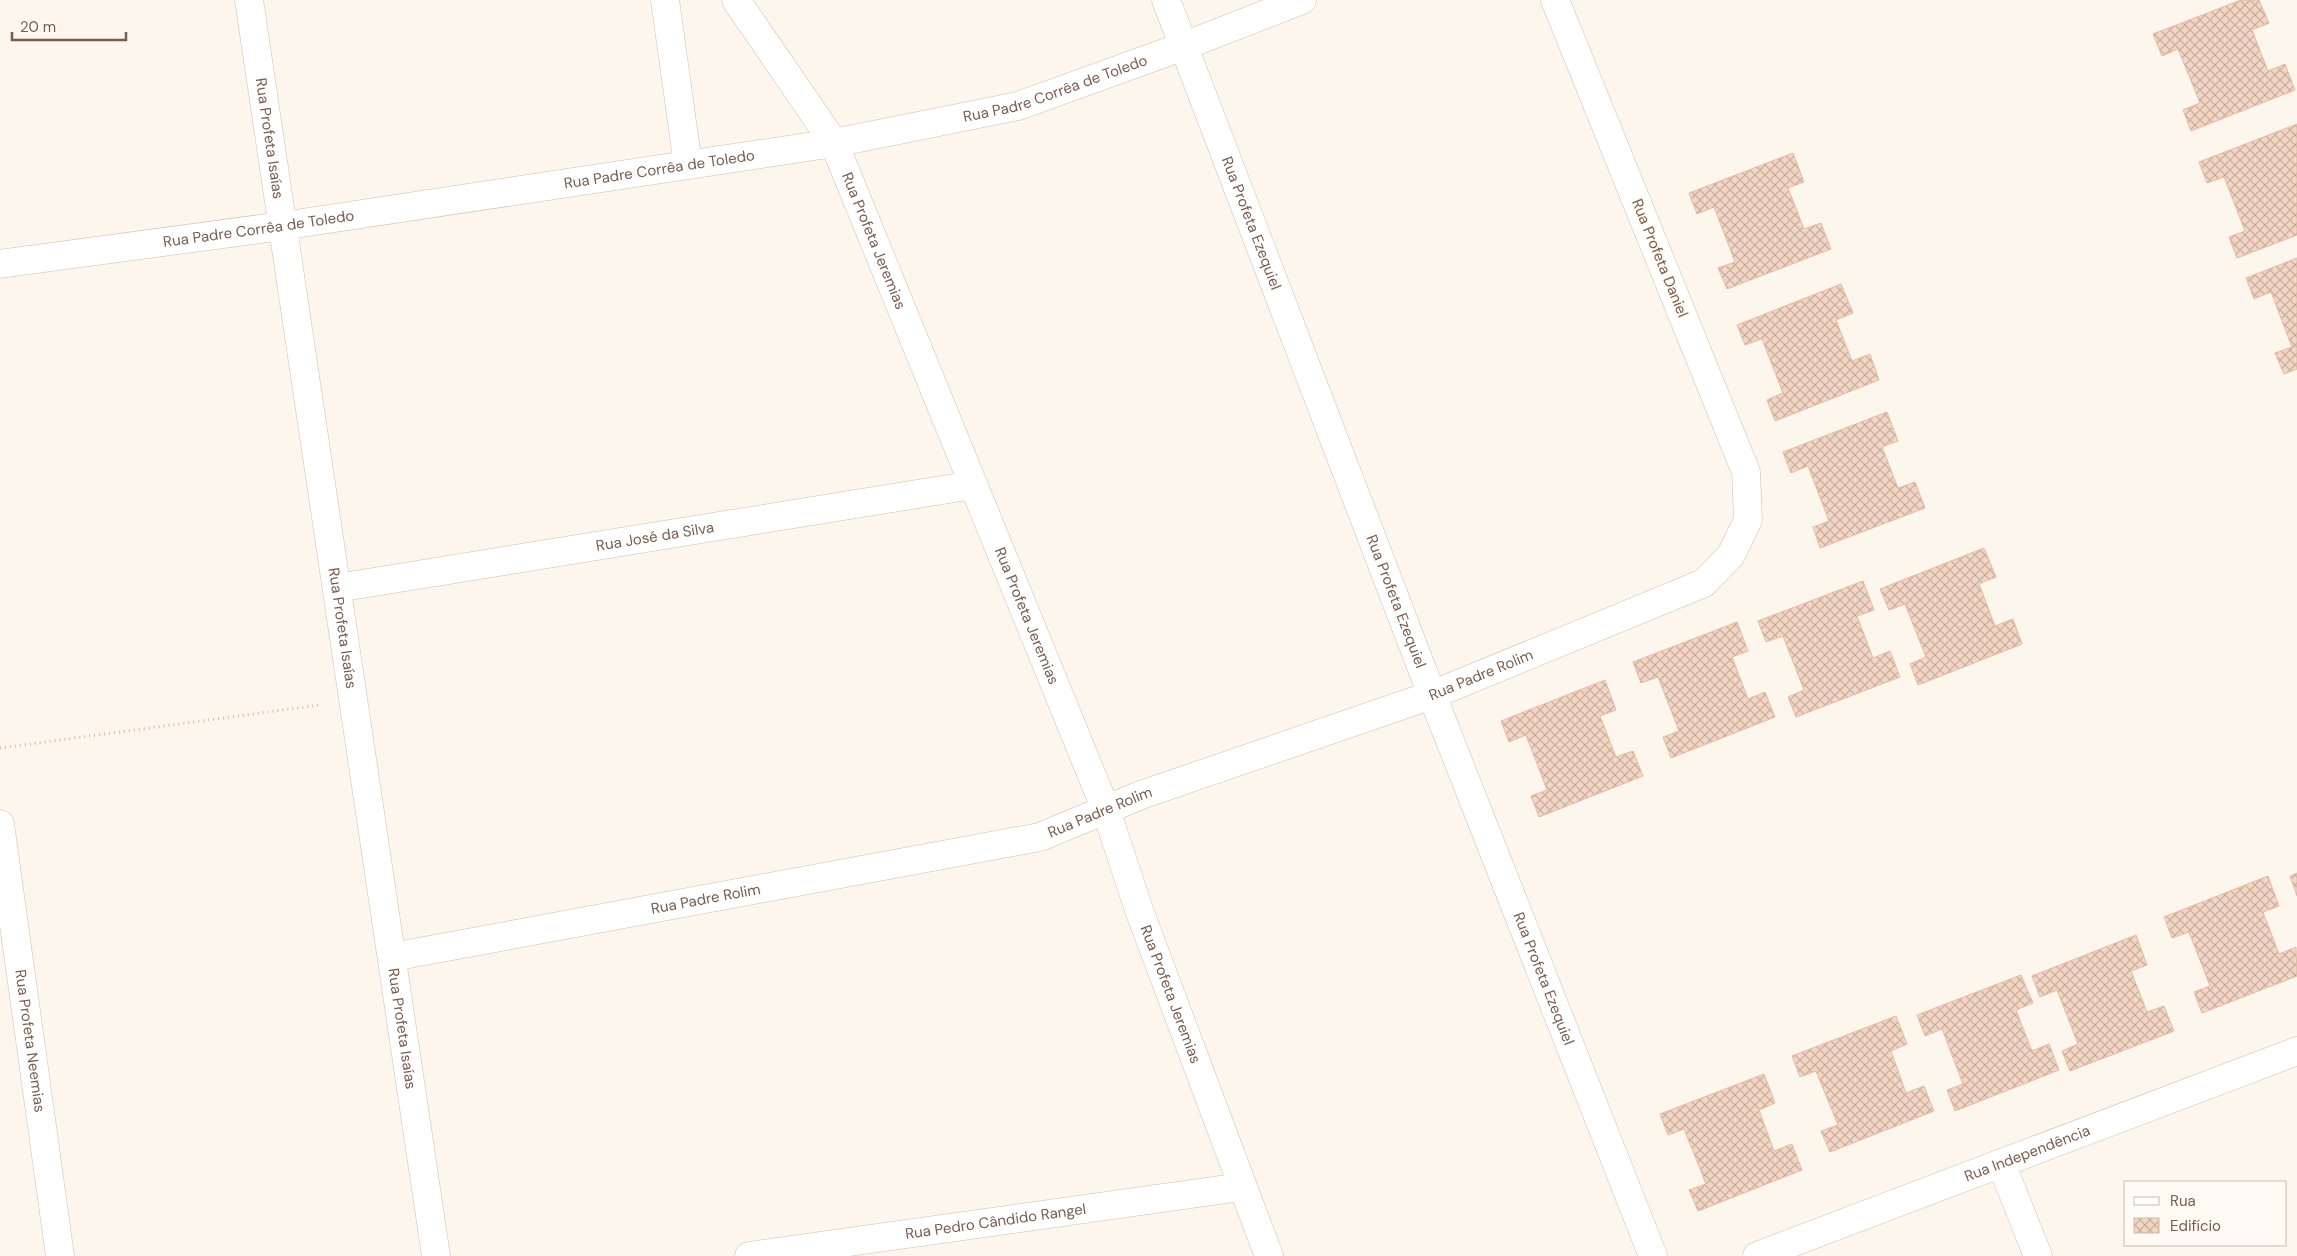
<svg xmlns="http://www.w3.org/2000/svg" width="2297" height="1256" font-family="'DM Sans',sans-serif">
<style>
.building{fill:url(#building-cross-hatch);stroke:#e6bba3}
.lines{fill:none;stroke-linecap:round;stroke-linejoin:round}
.minor-casing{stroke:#d1beb0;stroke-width:29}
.path{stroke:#d9b8a5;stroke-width:3;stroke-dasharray:1 4;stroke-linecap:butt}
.minor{stroke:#fff;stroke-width:28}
.labels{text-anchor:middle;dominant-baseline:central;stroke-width:4;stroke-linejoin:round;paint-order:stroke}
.street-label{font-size:15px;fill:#7a5c4d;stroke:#fffaf3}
</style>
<defs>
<pattern id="building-cross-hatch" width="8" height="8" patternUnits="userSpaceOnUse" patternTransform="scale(1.25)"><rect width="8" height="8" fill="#f3d5c3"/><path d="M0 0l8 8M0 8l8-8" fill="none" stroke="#cab0a1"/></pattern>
</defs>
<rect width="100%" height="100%" fill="#fdf6ec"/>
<!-- building -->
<g class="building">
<path d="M2241 0H2259L2269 23 2252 30 2268 71 2285 64 2295 90 2191 131 2183 110 2200 103 2178 49 2162 56 2153 34Z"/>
<path d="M2297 124V235L2237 258 2229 237 2245 231 2224 177 2207 183 2199 162Z"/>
<path d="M1793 153 1804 182 1788 188 1804 229 1821 223 1831 249 1727 289 1718 268 1735 262 1714 207 1697 214 1689 193Z"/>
<path d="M2297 258V369L2284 374 2275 353 2292 347 2271 292 2254 299 2246 278Z"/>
<path d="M1841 284 1853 313 1836 320 1852 361 1870 354 1879 380 1775 421 1767 400 1783 393 1762 339 1745 345 1737 325Z"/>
<path d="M1887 412 1898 441 1882 447 1898 488 1915 482 1925 508 1820 548 1813 527 1829 521 1808 466 1791 473 1783 452Z"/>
<path d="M1984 548 1996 577 1979 584 1995 626 2013 619 2022 644 1918 685 1910 664 1926 657 1905 604 1889 610 1880 589Z"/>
<path d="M1863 581 1874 610 1857 616 1873 658 1890 651 1900 677 1796 717 1788 697 1804 690 1783 636 1766 642 1758 621Z"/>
<path d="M1737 622 1748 651 1732 657 1748 699 1765 692 1775 717 1671 758 1663 737 1679 731 1658 677 1641 683 1633 662Z"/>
<path d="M1605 680 1616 710 1600 716 1616 757 1633 751 1643 776 1539 817 1531 796 1547 790 1526 735 1509 742 1501 721Z"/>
<path d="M2297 873V896L2290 876Z"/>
<path d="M2268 876 2279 906 2263 912 2279 954 2296 947 2297 976 2202 1013 2194 992 2210 986 2189 932 2172 938 2164 917Z"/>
<path d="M2136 935 2147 965 2131 971 2147 1012 2164 1006 2174 1031 2070 1071 2062 1051 2078 1044 2057 990 2040 997 2032 976Z"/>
<path d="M2021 975 2033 1003 2016 1010 2032 1051 2049 1044 2059 1070 1955 1111 1947 1090 1963 1084 1942 1029 1925 1036 1917 1015Z"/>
<path d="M1896 1016 1907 1044 1891 1051 1906 1093 1924 1086 1934 1111 1830 1152 1821 1131 1838 1125 1816 1071 1800 1077 1792 1056Z"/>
<path d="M1764 1074 1775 1103 1759 1110 1774 1151 1792 1144 1802 1170 1698 1211 1689 1190 1706 1184 1684 1129 1668 1135 1660 1114Z"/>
</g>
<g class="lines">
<!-- minor casing -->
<g class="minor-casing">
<g id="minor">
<path id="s1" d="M249 0 436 1256"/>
<path d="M665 0 688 165"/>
<path id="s2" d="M736 0 834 143 1106 810 1139 910 1269 1256"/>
<path id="s3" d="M1166 0 1432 695 1653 1256"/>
<path id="s4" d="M0 264 282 226 834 143 1018 106 1184 46 1302 0"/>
<path id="s5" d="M337 588 973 485"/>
<path id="s6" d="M0 824 60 1256"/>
<path id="s7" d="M392 957 1040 837 1141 795 1432 695 1704 583 1731 555 1748 520 1746 472 1555 0"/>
<path d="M2001 1163 2038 1256"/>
<path id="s8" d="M749 1256 1241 1187"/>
<path id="s9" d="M1757 1256 2297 1051"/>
</g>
</g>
<!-- path -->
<path class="path" d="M0 748 320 705"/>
<!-- minor -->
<use href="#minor" class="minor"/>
</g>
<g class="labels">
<!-- street labels -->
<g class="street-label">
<text stroke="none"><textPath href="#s4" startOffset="1071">Rua Padre Corrêa de Toledo</textPath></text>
<text stroke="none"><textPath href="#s1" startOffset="140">Rua Profeta Isaías</textPath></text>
<text stroke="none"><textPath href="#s4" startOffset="666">Rua Padre Corrêa de Toledo</textPath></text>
<text stroke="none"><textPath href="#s3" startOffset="239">Rua Profeta Ezequiel</textPath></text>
<text stroke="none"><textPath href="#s4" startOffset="261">Rua Padre Corrêa de Toledo</textPath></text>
<text stroke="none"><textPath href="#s2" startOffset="279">Rua Profeta Jeremias</textPath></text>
<text transform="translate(1660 258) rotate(68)">Rua Profeta Daniel</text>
<text stroke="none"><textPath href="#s5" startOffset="322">Rua José da Silva</textPath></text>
<text stroke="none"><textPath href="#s3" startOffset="644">Rua Profeta Ezequiel</textPath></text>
<text stroke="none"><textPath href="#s2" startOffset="684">Rua Profeta Jeremias</textPath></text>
<text stroke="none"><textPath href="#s1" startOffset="635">Rua Profeta Isaías</textPath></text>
<text stroke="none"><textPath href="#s7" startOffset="1129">Rua Padre Rolim</textPath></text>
<text stroke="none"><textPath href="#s7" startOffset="724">Rua Padre Rolim</textPath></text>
<text stroke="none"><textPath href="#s7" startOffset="319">Rua Padre Rolim</textPath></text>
<text stroke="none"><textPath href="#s3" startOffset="1049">Rua Profeta Ezequiel</textPath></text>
<text stroke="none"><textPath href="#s2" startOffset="1089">Rua Profeta Jeremias</textPath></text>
<text stroke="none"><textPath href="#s1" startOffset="1040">Rua Profeta Isaías</textPath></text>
<text stroke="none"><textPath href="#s6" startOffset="219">Rua Profeta Neemias</textPath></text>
<text stroke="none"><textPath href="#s9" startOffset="289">Rua Independência</textPath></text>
<text stroke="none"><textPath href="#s8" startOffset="249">Rua Pedro Cândido Rangel</textPath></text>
</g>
</g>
<!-- legend -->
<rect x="2124" y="1181" width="162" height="65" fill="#fffaf3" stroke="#cabbb1"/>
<rect x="2134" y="1197" width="25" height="8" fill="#ffffff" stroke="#cabbb1"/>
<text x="2170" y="1206" font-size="15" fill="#7a5c4d">Rua</text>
<rect x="2134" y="1218" width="25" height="15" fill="url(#building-cross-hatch)" stroke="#cabbb1"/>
<text x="2170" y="1231" font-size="15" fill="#7a5c4d">Edifício</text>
<!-- scale -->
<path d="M12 32v8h114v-8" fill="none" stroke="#7a5c4d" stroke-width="2.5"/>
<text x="20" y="32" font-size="15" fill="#7a5c4d" stroke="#fffaf3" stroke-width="4" paint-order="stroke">20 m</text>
</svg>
